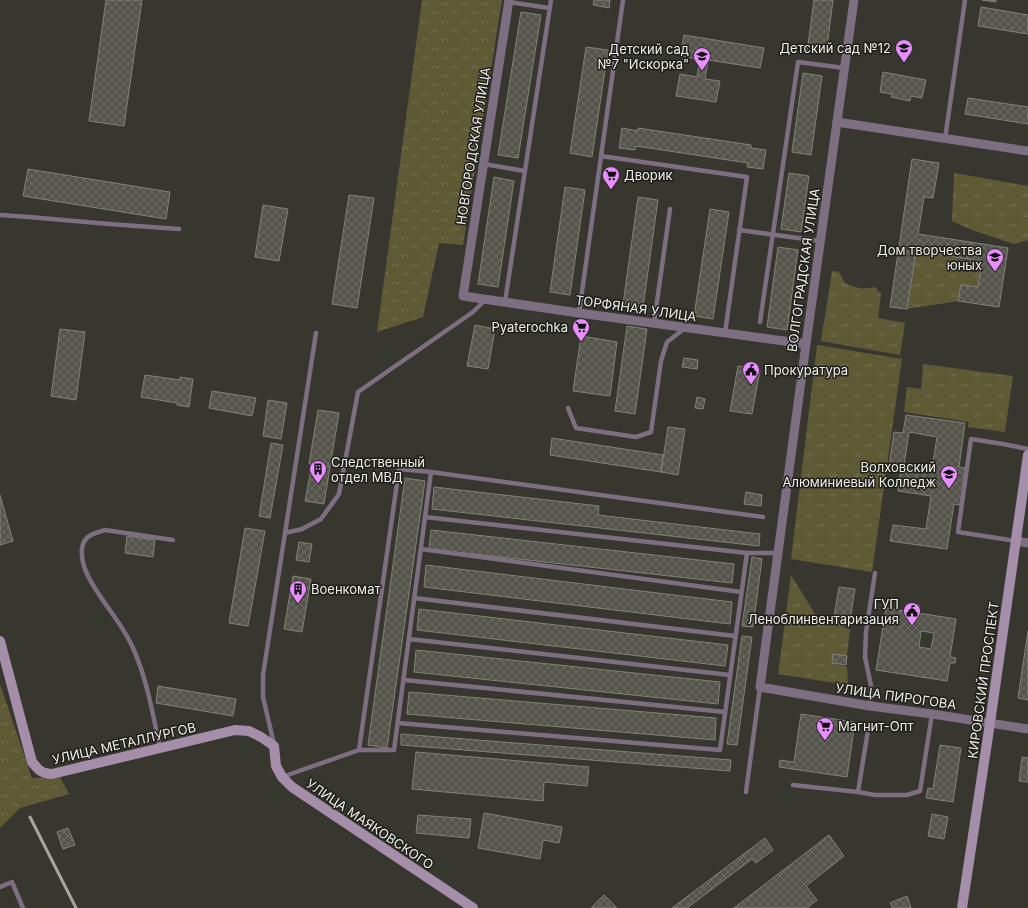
<svg xmlns="http://www.w3.org/2000/svg" width="1028" height="908" font-family="Inter,sans-serif">
<style>
.grass{fill:url(#grass-tufts)}
.forest{fill:url(#forest-crowns)}
.building{fill:url(#building-cross-hatch);stroke:#838279;fill-rule:evenodd}
.lines{fill:none;stroke-linecap:round;stroke-linejoin:round}
.lane{stroke:#7d6f81;stroke-width:4.5}
.street{stroke:#7d6f81;stroke-width:9}
.secondary{stroke:#a58eaa;stroke-width:10}
.rail{stroke:#a6a6a0;stroke-width:3}
.labels{text-anchor:middle;dominant-baseline:central;stroke-width:3;stroke-linejoin:round;paint-order:stroke}
.poi-label{font-size:13px;fill:#efeee9;stroke:#1e1e1a;text-anchor:end}
.street-label{font-size:13px;fill:#efeee9;stroke:#1e1e1a}
</style>
<defs>
<pattern id="grass-tufts" width="24" height="20" patternUnits="userSpaceOnUse"><rect width="24" height="20" fill="#5e5a35"/><path d="M3 7l-1-3M5 7V3M7 7l1-3M15 17l-1-3M17 17v-4M19 17l1-3" fill="none" stroke="#757252"/></pattern>
<pattern id="forest-crowns" width="20" height="18" patternUnits="userSpaceOnUse"><rect width="20" height="18" fill="#5e5a35"/><path d="M2 6a3 3 0 1 1 6 0M12 15a3 3 0 1 1 6 0" fill="none" stroke="#757252"/></pattern>
<pattern id="building-cross-hatch" width="8" height="8" patternUnits="userSpaceOnUse"><rect width="8" height="8" fill="#54544b"/><path d="M0 0l8 8M0 8l8-8" fill="none" stroke="#6d6d65"/></pattern>
</defs>
<rect width="100%" height="100%" fill="#37372f"/>
<!-- grass -->
<g class="grass">
<path d="M954 173 1028 186V240L1014 244 972 230 952 221Z"/>
<path d="M916 251 982 263 978 287 961 285 958 301 907 309Z"/>
<path d="M832 271 839 272 845 283C857 288 861 290 875 287L881 294 878 318 905 323 900 355 821 341Z"/>
<path d="M817 345 902 359 872 572 791 559Z"/>
<path d="M923 364 1013 376 1005 432 968 427 969 422 904 412 907 387 921 389Z"/>
<path d="M791 575 817 617 833 623 850 629 847 656 833 654 832 663 847 667 848 685 778 674Z"/>
</g>
<!-- forest -->
<g class="forest">
<path d="M422 0H502L463 245 439 243 423 317 377 332Z"/>
<path d="M0 684 32 778 60 777 69 794 20 808 0 828Z"/>
</g>
<!-- building -->
<g class="building">
<path d="M106 0H142L124 126 89 121Z"/>
<path d="M594 0H610L609 8 593 5Z"/>
<path d="M814 0H833L826 54 807 52Z"/>
<path d="M982 0H996V2Z"/>
<path d="M981 7 1028 15V34L978 26Z"/>
<path d="M521 12 541 15 518 158 498 155Z"/>
<path d="M684 35 764 48 760 68 708 60 705 79 720 81 716 102 676 96 680 74 697 77 700 59 680 56Z"/>
<path d="M586 47 608 50 592 157 570 153Z"/>
<path d="M883 72 926 80 922 98 911 96 910 101 891 97 892 94 880 92Z"/>
<path d="M803 73 822 76 811 155 792 152Z"/>
<path d="M968 98 1028 107V124L965 114Z"/>
<path d="M622 128 638 131V128L751 145V148L766 150 763 169 747 167 748 163 636 146 635 150 619 148Z"/>
<path d="M912 159 939 163 933 198 924 197 918 234 970 242 967 259 916 251 907 309 890 307Z"/>
<path d="M28 169 170 192 166 219 23 196Z"/>
<path d="M789 173 809 176 801 232 781 229Z"/>
<path d="M494 177 514 181 498 287 478 284Z"/>
<path d="M565 187 585 190 570 295 550 292Z"/>
<path d="M349 195 374 198 357 308 332 304Z"/>
<path d="M638 197 658 200 643 307 623 304Z"/>
<path d="M263 205 288 209 279 261 255 257Z"/>
<path d="M710 209 729 212 713 319 694 316Z"/>
<path d="M970 242 1008 248 999 307 958 301 961 285 978 287 982 261 967 259Z"/>
<path d="M778 247 798 250 787 330 767 327Z"/>
<path d="M475 325 495 329 488 369 467 366Z"/>
<path d="M627 326 647 329 635 414 615 411Z"/>
<path d="M60 329 85 332 76 400 51 396Z"/>
<path d="M581 336 617 342 610 396 573 391Z"/>
<path d="M684 358 698 360 697 369 682 367Z"/>
<path d="M738 366 760 370 752 414 730 411Z"/>
<path d="M145 375 180 380V377L193 379 189 407 177 405V403L141 397Z"/>
<path d="M212 391 256 398 252 416 209 408Z"/>
<path d="M697 397 705 399 703 409 695 408Z"/>
<path d="M268 400 287 403 281 439 263 436Z"/>
<path d="M318 410 339 413 330 467 309 464Z"/>
<path d="M906 415 965 423 959 467 965 468 960 505 954 504 947 549 890 541 893 525 926 529 931 496 898 491 901 468 889 466 894 432 903 433ZM909 432 937 437 932 469 904 465Z"/>
<path d="M668 427 685 429 678 475 661 472Z"/>
<path d="M552 438 663 455 661 472 550 455Z"/>
<path d="M271 443 283 445 270 518 259 516Z"/>
<path d="M312 464 330 467 324 504 305 501Z"/>
<path d="M405 478 425 481 387 748 368 745Z"/>
<path d="M434 487 599 506 598 515 760 534 759 546 432 509Z"/>
<path d="M746 492 762 495 761 506 744 504Z"/>
<path d="M0 495 13 541 0 545Z"/>
<path d="M245 528 265 531 248 626 229 623Z"/>
<path d="M431 530 734 564 732 583 429 549Z"/>
<path d="M127 536 155 540 153 557 125 553Z"/>
<path d="M299 542 312 544 309 562 296 560Z"/>
<path d="M752 557 762 559 753 627 742 626Z"/>
<path d="M426 565 732 602 730 624 424 587Z"/>
<path d="M293 576 311 579 302 632 284 629Z"/>
<path d="M839 587 855 589 849 626 833 623Z"/>
<path d="M912 604 919 605 918 613 956 619 950 657 956 658 955 663H950L947 681 876 670 886 608 911 612ZM921 631 934 633 931 649 919 647Z"/>
<path d="M419 609 728 645 725 666 417 630Z"/>
<path d="M1028 631V700L1018 698Z"/>
<path d="M742 636 752 637 737 745 727 744Z"/>
<path d="M416 650 720 682 718 704 414 672Z"/>
<path d="M833 654 847 656 846 665 832 663Z"/>
<path d="M158 686 236 699 233 716 156 703Z"/>
<path d="M409 692 716 718 715 740 407 714Z"/>
<path d="M801 714 855 722 847 777 779 767 780 760 794 762Z"/>
<path d="M401 734 731 760 730 771 401 745Z"/>
<path d="M940 745 961 748 953 802 926 798 928 788 933 789Z"/>
<path d="M416 752 589 767 587 786 544 782 543 801 412 789Z"/>
<path d="M1022 757 1028 758V782L1019 781Z"/>
<path d="M484 813 562 827 559 843 543 840 540 859 478 848Z"/>
<path d="M932 814 948 817 944 839 928 836Z"/>
<path d="M418 815 471 819 469 838 416 833Z"/>
<path d="M68 828 75 845 63 849 57 832Z"/>
<path d="M829 835 844 856 806 886 817 900 807 908H734Z"/>
<path d="M765 838 773 850 756 863 752 859 687 908H672Z"/>
<path d="M604 895 617 908H591Z"/>
<path d="M907 896 911 908H893L890 903Z"/>
</g>
<g class="lines">
<!-- lane -->
<g class="lane">
<path d="M509 2 549 8"/>
<path d="M945 139 965 0"/>
<path d="M601 156 747 177 725 333"/>
<path d="M484 164 525 171"/>
<path d="M0 215 29 217 109 224 179 229"/>
<path d="M739 230 820 241"/>
<path d="M505 302 551 0"/>
<path d="M579 313 623 0"/>
<path d="M760 322 798 62 844 68"/>
<path d="M654 323 670 209"/>
<path d="M568 408 576 428 636 437 651 432 661 361 667 342 684 329"/>
<path d="M425 517 747 553H777"/>
<path d="M285 533 302 529 321 519 339 494 358 392 473 312 486 299"/>
<path d="M1016 541 958 532 971 439 1003 444 1028 449"/>
<path d="M421 549 741 592"/>
<path d="M414 598 735 636"/>
<path d="M409 639 730 675"/>
<path d="M404 680 725 712"/>
<path d="M870 706 871 686 865 657 866 632 875 573"/>
<path d="M398 723 720 750 747 553"/>
<path d="M869 724 858 792 875 795H907L920 791 932 714"/>
<path d="M274 744 263 697V675L316 333"/>
<path d="M160 748C153 715 147 679 133 648 126 632 115 617 104 602 95 588 83 572 82 556 80 538 90 534 105 530L173 540"/>
<path d="M359 750H394L431 472"/>
<path d="M282 777 359 750 399 469 431 472 763 517"/>
<path d="M793 785 858 792"/>
<path d="M746 792 760 687"/>
<path d="M0 887 12 882 23 908"/>
</g>
<!-- street -->
<g class="street">
<path d="M509 0 463 296 579 313 806 344"/>
<path d="M854 0 806 344 760 687 870 706 932 714 1028 729"/>
<path d="M837 122 1028 151"/>
<path d="M1016 541 1028 543"/>
</g>
<!-- secondary -->
<g class="secondary">
<path d="M0 641 32 762C39 770 40 773 52 774L235 730 249 731 261 737 274 746 276 766 282 777 292 787 473 908"/>
<path d="M962 908 990 723 1028 455"/>
</g>
<!-- rail -->
<path class="rail" d="M30 817 76 908"/>
</g>
<!-- icons -->
<defs>
<g id="school-pin" transform="scale(0.9)"><path d="M0 17L-7.5 6A9.5 9.5 0 1 1 7.5 6Z" fill="#e98efe" stroke="#1e1e1a"/><path d="M0-5L7-2L0 1L-7-2ZM-4 1L0 2.5L4 1V4Q0 6-4 4Z" fill="#111"/></g>
<g id="supermarket-pin" transform="scale(0.9)"><path d="M0 17L-7.5 6A9.5 9.5 0 1 1 7.5 6Z" fill="#e98efe" stroke="#1e1e1a"/><path d="M-6-5.5h2.5l.6 2H6L4.5 2H-2.5L-4.4-4H-6ZM-1.5 3.2a1.3 1.3 0 1 0 .1 0ZM3 3.2a1.3 1.3 0 1 0 .1 0Z" fill="#111"/></g>
<g id="civic-pin" transform="scale(0.9)"><path d="M0 17L-7.5 6A9.5 9.5 0 1 1 7.5 6Z" fill="#e98efe" stroke="#1e1e1a"/><path d="M-.6-6.5H3V-4.5H.6V-3L4-1V1h2V6H-6V1h2V-1L-.6-3ZM-1.2 2.5V6h2.4V2.5Z" fill="#111"/></g>
<g id="building-pin" transform="scale(0.9)"><path d="M0 17L-7.5 6A9.5 9.5 0 1 1 7.5 6Z" fill="#e98efe" stroke="#1e1e1a"/><path d="M-4-6H4V6H1V3H-1V6H-4ZM-2.5-4.3h1.7v1.8h-1.7ZM.8-4.3h1.7v1.8H.8ZM-2.5-1h1.7V.8h-1.7ZM.8-1h1.7V.8H.8Z" fill="#111"/></g>
</defs>
<g fill-rule="evenodd">
<use href="#school-pin" x="904" y="48"/>
<use href="#school-pin" x="702" y="56"/>
<use href="#supermarket-pin" x="611" y="175"/>
<use href="#school-pin" x="995" y="257"/>
<use href="#supermarket-pin" x="581" y="327"/>
<use href="#civic-pin" x="751" y="370"/>
<use href="#building-pin" x="318" y="469"/>
<use href="#school-pin" x="949" y="474"/>
<use href="#building-pin" x="298" y="589"/>
<use href="#civic-pin" x="912" y="611"/>
<use href="#supermarket-pin" x="825" y="726"/>
</g>
<g class="labels">
<!-- poi labels -->
<g class="poi-label">
<text x="891" y="48">Детский cад №12</text>
<text x="689" y="49">Детский cад<tspan x="689" dy="15">№7 "Искорка"</tspan></text>
<text x="624" y="175" text-anchor="start">Дворик</text>
<text x="982" y="250">Дом творчества<tspan x="982" dy="15">юных</tspan></text>
<text x="568" y="327">Pyaterochka</text>
<text x="764" y="370" text-anchor="start">Прокуратура</text>
<text x="331" y="462" text-anchor="start">Следственный<tspan x="331" dy="15">отдел МВД</tspan></text>
<text x="936" y="467">Волховский<tspan x="936" dy="15">Алюминиевый Колледж</tspan></text>
<text x="311" y="589" text-anchor="start">Военкомат</text>
<text x="899" y="604">ГУП<tspan x="899" dy="15">Леноблинвентаризация</tspan></text>
<text x="838" y="726" text-anchor="start">Магнит-Опт</text>
</g>
<!-- street labels -->
<g class="street-label">
<text transform="translate(473 146) rotate(-81)">НОВГОРОДСКАЯ УЛИЦА</text>
<text transform="translate(803 270) rotate(-82)">ВОЛГОГРАДСКАЯ УЛИЦА</text>
<text transform="translate(636 308) rotate(8)">ТОРФЯНАЯ УЛИЦА</text>
<text transform="translate(983 680) rotate(-82)">КИРОВСКИЙ ПРОСПЕКТ</text>
<text transform="translate(896 696) rotate(8)">УЛИЦА ПИРОГОВА</text>
<text transform="translate(124 743) rotate(-13)">УЛИЦА МЕТАЛЛУРГОВ</text>
<text transform="translate(370 824) rotate(34)">УЛИЦА МАЯКОВСКОГО</text>
</g>
</g>
</svg>
